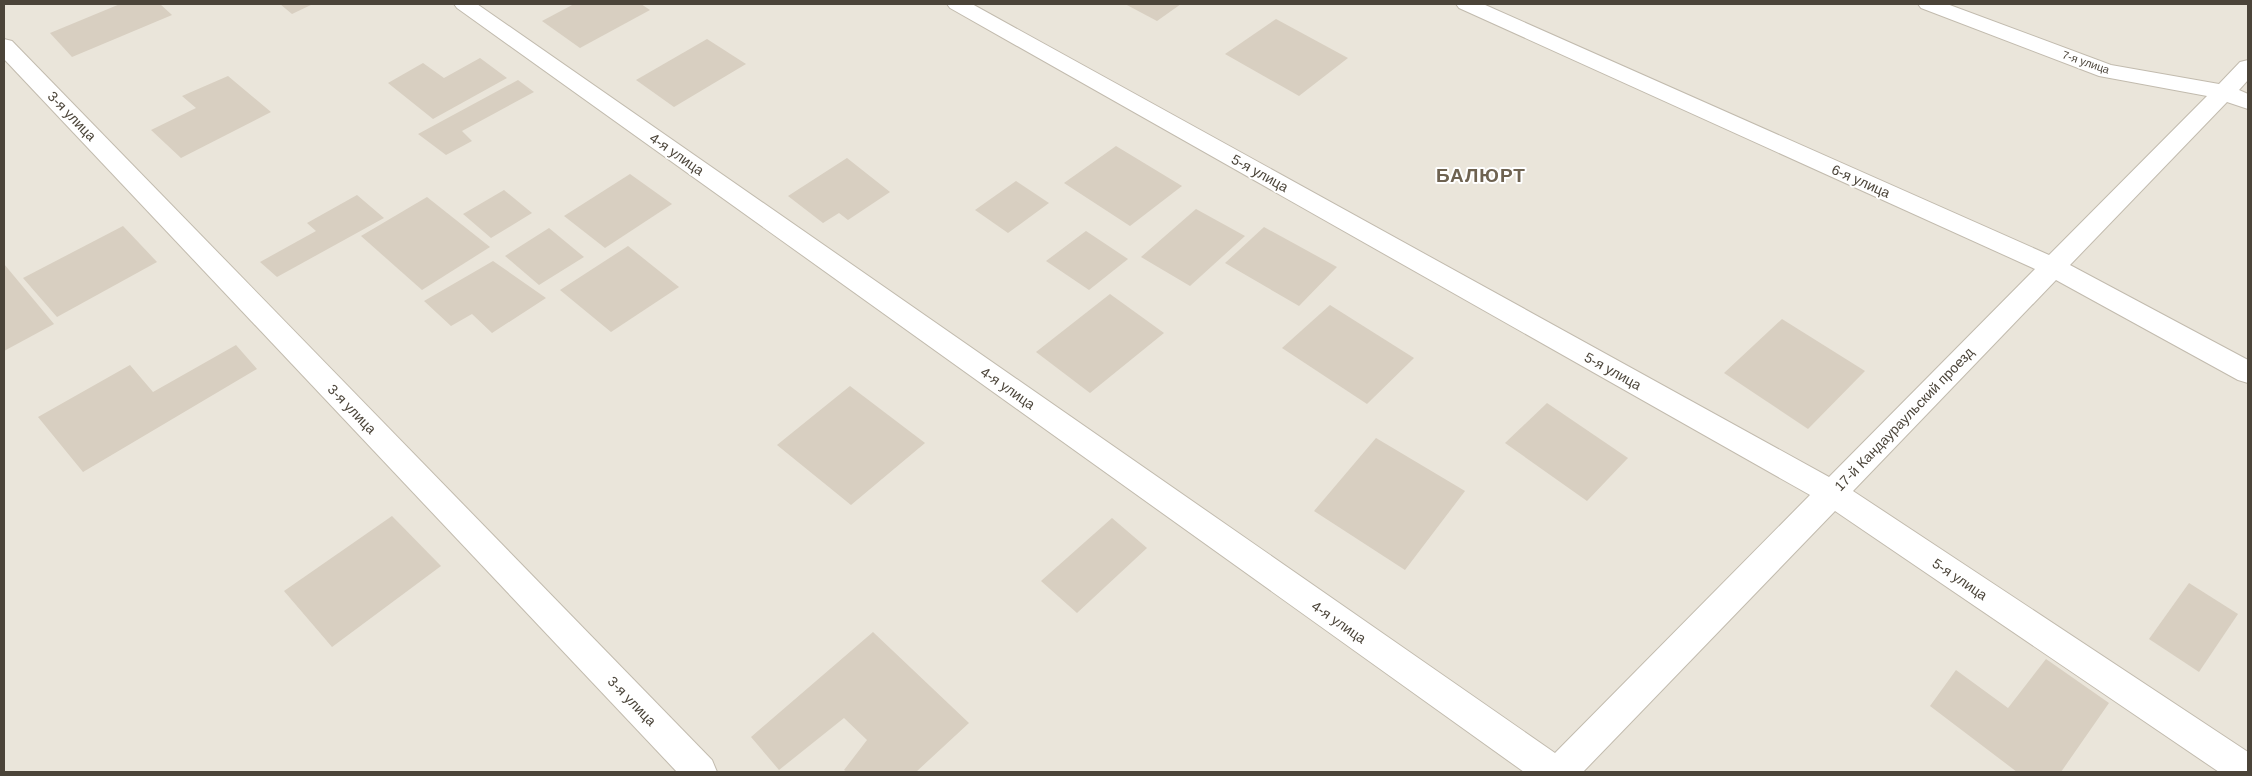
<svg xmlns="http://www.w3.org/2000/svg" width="2252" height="776" font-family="Helvetica,sans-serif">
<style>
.residential{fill:#eae5da}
.building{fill:#d8cfc1}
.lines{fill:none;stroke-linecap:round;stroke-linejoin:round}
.street-casing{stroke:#c2bbae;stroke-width:2}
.street{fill:#fff;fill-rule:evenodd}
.labels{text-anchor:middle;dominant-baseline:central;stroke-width:4;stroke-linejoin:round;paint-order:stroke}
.far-street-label{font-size:11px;fill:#4b4439;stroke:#fff}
.street-label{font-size:14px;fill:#4b4439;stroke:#fff}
.district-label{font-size:19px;font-weight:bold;letter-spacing:1px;fill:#6e6250;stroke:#fff}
</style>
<rect width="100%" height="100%" fill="#f6f3ec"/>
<!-- residential -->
<rect class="residential" x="4" y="4" width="2244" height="768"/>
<!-- building -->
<g class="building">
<path d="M120 4H160L172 15 72 57 50 33Z"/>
<path d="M280 4H313L292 14Z"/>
<path d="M574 4H641L650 10 580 48 542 21Z"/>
<path d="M1125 4H1181L1157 21Z"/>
<path d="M1276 19 1348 58 1299 96 1225 54Z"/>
<path d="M707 39 746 64 674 107 636 80Z"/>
<path d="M480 58 507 78 433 119 388 83 423 63 444 78Z"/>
<path d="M228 76 271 112 181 158 151 130 196 108 182 96Z"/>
<path d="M518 80 534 92 462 131 472 141 446 155 418 134Z"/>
<path d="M1116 146 1182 186 1130 226 1064 183Z"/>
<path d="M847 158 890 192 848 220 839 213 823 223 788 196Z"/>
<path d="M630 174 672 204 605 248 564 216Z"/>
<path d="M1016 181 1049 203 1008 233 975 210Z"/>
<path d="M504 190 532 213 491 238 463 214Z"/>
<path d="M357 195 384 218 277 277 260 262 316 231 307 223Z"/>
<path d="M427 197 490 247 422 290 361 236Z"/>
<path d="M1196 209 1245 236 1190 286 1141 257Z"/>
<path d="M123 226 157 262 57 317 23 278Z"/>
<path d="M1264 227 1337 267 1299 306 1225 263Z"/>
<path d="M549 228 584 257 539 285 505 256Z"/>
<path d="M1086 231 1128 259 1089 290 1046 261Z"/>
<path d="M628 246 679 287 611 332 560 290Z"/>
<path d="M493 261 546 298 492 333 472 314 451 326 424 301Z"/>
<path d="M4 264 54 324 4 351Z"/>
<path d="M1110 294 1164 333 1090 393 1036 352Z"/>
<path d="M1330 305 1414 358 1367 404 1282 348Z"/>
<path d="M1782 319 1865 371 1808 429 1724 373Z"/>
<path d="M236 345 257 369 83 472 38 417 130 365 153 392Z"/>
<path d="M850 386 925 443 851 505 777 445Z"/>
<path d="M1547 403 1628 458 1587 501 1505 443Z"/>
<path d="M1376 438 1465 491 1405 570 1314 511Z"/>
<path d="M392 516 441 566 332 647 284 591Z"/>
<path d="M1112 518 1147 548 1077 613 1041 581Z"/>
<path d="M2189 583 2238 614 2199 672 2149 639Z"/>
<path d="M873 632 969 723 916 772H847L844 770 867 740 844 718 779 770 751 737Z"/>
<path d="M2046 659 2109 703 2061 772H2017L1930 706 1956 670 2008 708Z"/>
</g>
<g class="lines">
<!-- street casing -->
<g class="street-casing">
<g id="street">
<path d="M454 4H477L1555 753 1810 495 950 8 947 4H972L1829 477 2035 269 1459 8 1456 4H1483L2049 255 2207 96 2099 76 1921 8 1918 4H1947L2111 65 2219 84 2240 62 2248 60V80L2239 90 2248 94V109L2227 102 2070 265 2248 360V383L2238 380 2056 280 1853 491 2248 752V772H2219L1835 511 1583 772H1524L457 8Z"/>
<path d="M4 39 12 41 712 760 717 772H677L4 59Z"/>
</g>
</g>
<!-- street -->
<use href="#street" class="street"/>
</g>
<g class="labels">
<!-- far-street labels -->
<g class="far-street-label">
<text transform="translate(2086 62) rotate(19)">7-я улица</text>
</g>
<!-- street labels -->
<g class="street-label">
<text transform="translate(72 116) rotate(46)">3-я улица</text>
<text transform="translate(677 154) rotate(35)">4-я улица</text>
<text transform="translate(1260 173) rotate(29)">5-я улица</text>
<text transform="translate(1861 181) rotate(24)">6-я улица</text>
<text transform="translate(1613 371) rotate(29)">5-я улица</text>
<text transform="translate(1008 388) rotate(35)">4-я улица</text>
<text transform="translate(352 409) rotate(46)">3-я улица</text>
<text transform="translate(1904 419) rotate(-46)">17-й Кандаураульский проезд</text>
<text transform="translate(1960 579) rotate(34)">5-я улица</text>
<text transform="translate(1339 622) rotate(35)">4-я улица</text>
<text transform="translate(632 701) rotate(46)">3-я улица</text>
</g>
<!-- district labels -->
<g class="district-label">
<text x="1481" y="175">БАЛЮРТ</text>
</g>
</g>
<!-- border -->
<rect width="2252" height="776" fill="none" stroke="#4b4439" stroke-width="10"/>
</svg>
